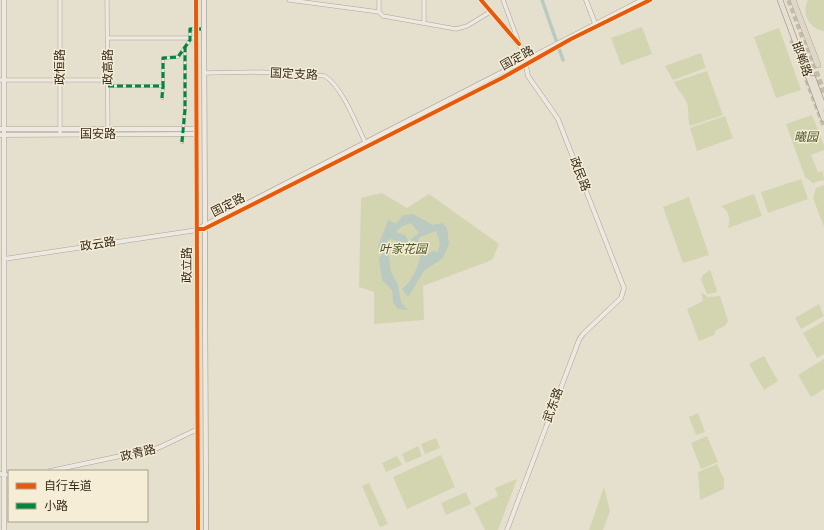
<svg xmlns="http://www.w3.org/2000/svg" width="824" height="530" font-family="Bitter,'Noto Sans SC',serif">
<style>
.green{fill:#d3d5b1}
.water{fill:#bacac0;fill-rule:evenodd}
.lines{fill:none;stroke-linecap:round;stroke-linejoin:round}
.canal{stroke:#bacac0;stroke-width:3.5}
.trunk-tunnel{stroke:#c3bbab;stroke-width:5.5;stroke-dasharray:5.5 3;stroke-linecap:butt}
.pedestrian-casing{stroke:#aaa497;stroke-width:3.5}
.minor-casing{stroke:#aaa497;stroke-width:4.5}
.tertiary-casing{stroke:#aaa497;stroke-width:5}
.secondary-casing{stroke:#9a9387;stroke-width:5.5}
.primary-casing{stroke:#90897e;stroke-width:6}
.trunk-casing{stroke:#90897e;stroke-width:6}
.pedestrian{stroke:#eee9e0;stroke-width:2.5}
.minor{stroke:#eee9e0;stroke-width:3.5}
.tertiary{stroke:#eee9e0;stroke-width:4}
.secondary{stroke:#eee9e0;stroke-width:4.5}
.primary{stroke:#e5dfd1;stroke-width:5}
.trunk{stroke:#ded7c8;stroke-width:5.5}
.quiet{stroke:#00873e;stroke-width:3;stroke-dasharray:6 3;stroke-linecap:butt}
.cycleway-casing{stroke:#f5edd5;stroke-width:6}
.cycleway{stroke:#e8590c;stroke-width:4}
.labels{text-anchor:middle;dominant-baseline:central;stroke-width:3;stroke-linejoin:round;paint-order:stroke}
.street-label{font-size:12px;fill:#392c1f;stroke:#f5edd5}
.park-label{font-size:12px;font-style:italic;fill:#495626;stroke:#f5edd5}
</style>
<rect width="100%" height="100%" fill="#e5dfce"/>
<!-- green -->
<g class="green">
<path d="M808 0H824V31C809 29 801 13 808 0Z"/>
<path d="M642 27 652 54 621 65 611 38Z"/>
<path d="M779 28 801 90 776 98 754 37Z"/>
<path d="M701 53 706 68 673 80 665 66Z"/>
<path d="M707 71 723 115 690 126C687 118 690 110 686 101 683 94 677 90 674 82Z"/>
<path d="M812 115 824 145V150L811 155 818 172 823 171 824 180 813 183 805 177 786 124Z"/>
<path d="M725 116 733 138 697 151 690 128Z"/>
<path d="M801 179 808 199 768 213 761 192Z"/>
<path d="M824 185V227L813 198 816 188Z"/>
<path d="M382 193 407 208 429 194 499 244 492 260 423 286 424 320 374 324V292L359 287 361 198Z"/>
<path d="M754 194 762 216 728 228C731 219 729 211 721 206Z"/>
<path d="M689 197 709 255 683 263 663 207Z"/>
<path d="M710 270 717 290 715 293 707 294 701 280 702 276Z"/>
<path d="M701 292 708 297 720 296 728 321 725 326 716 330 714 335 699 341 687 309 703 301Z"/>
<path d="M819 304 824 316 801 329 795 318Z"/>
<path d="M824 321V354L817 358 803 333Z"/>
<path d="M764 356 778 381 764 390 749 364Z"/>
<path d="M824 359V389L811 397 798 375Z"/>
<path d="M698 413 705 432 696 435 689 417Z"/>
<path d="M707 436 718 462 701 469 691 443Z"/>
<path d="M436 438 440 448 425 454 421 444Z"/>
<path d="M418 446 422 456 406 463 402 454Z"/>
<path d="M441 455 455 487 407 509 393 477Z"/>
<path d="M397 456 402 465 386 472 382 463Z"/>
<path d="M717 464 724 479V489L700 500 698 472Z"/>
<path d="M517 479 498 530H485L474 508 498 496 495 488Z"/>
<path d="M369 483 388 524 380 527 362 486Z"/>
<path d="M604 487 610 511 603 530H589Z"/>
<path d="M466 492 471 504 446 515 441 503Z"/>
</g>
<!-- water -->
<path class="water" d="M413 214 433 225 442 223 447 228 449 244 443 258 424 271 408 297 402 289C412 281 418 268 421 254L414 247 411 239 419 233 411 223 402 226 396 232 406 236 409 243 406 244 391 239 387 241 391 272 398 285 401 302 408 310 398 309 393 302 392 290 382 280 379 258 382 254 378 248C380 238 385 230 388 220L396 224 403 215ZM436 231 440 243 438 252 433 251 425 256 418 240 420 237Z"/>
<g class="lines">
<!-- canal -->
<path class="canal" d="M542 0 563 60"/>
<!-- trunk-tunnel -->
<g class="trunk-tunnel">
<path d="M789 0 824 93"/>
<path d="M792 40 824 125"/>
</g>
<!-- pedestrian casing -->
<g class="pedestrian-casing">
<g id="pedestrian">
<path d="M108 86H163V58L178 57 190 40V29H204"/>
<path d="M162 98 163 86"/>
<path d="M182 142 185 109V47"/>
</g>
</g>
<!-- minor casing -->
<g class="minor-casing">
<g id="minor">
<path d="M60 0V134"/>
<path d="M107 0 108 134"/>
<path d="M289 0 379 12"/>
<path d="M379 0V12"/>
<path d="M424 0V22"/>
<path d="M503 0 519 43"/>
<path d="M379 12 383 16 456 29 467 26 490 12"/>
<path d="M108 38H195"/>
<path d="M204 73 262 72 325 76C343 88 356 124 366 144"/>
<path d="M0 80H108"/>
</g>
</g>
<!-- tertiary casing -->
<g class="tertiary-casing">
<g id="tertiary">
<path d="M481 0 523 50 528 76 558 119 624 288 621 298 583 334 579 340 507 530"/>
<path d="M586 0 596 26"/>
<path d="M0 129H197"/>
<path d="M0 135 197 134"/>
<path d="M197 229 642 0"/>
<path d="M4 259 204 229 502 78 571 39 650 0"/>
<path d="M50 471 158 448 198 429"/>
<path d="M0 474 9 475"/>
<path d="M4 530V0"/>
</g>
</g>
<!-- secondary casing -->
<g class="secondary-casing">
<g id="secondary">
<path d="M196 0 198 530"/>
<path d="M204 0 206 530"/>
</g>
</g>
<!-- primary casing -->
<g class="primary-casing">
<g id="primary">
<path d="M780 0 824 119"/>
<path d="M813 78 824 108"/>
</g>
</g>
<!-- trunk casing -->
<g class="trunk-casing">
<path id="trunk" d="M793 0 818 65"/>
</g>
<!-- pedestrian -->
<use href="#pedestrian" class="pedestrian"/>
<!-- minor -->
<use href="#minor" class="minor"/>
<!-- tertiary -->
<use href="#tertiary" class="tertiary"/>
<!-- secondary -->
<use href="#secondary" class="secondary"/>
<!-- primary -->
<use href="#primary" class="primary"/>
<!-- trunk -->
<use href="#trunk" class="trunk"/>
<!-- quiet -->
<g class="quiet">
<path d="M108 86H163V58L178 57 190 40V29H204"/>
<path d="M162 98 163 86"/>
<path d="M182 142 185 109V47"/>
</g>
<!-- cycleway casing -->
<g class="cycleway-casing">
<g id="cycleway">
<path d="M196 0 198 530"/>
<path d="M481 0 519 44"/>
<path d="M197 229H204L502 78 571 39 650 0"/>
</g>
</g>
<!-- cycleway -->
<use href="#cycleway" class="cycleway"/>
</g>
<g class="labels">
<!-- street labels -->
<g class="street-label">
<text transform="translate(517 58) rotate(-29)">国定路</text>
<text transform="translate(802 59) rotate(70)">邯郸路</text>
<text transform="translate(60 67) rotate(-90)">政恒路</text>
<text transform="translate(108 67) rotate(-90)">政高路</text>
<text transform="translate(294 74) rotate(3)">国定支路</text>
<text x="98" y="134">国安路</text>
<text transform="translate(580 174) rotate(69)">政民路</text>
<text transform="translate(228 205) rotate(-27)">国定路</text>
<text transform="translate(98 244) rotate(-9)">政云路</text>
<text transform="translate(187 265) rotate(-90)">政立路</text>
<text transform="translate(553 405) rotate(-70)">武东路</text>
<text transform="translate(138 453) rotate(-14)">政青路</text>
</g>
<!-- park labels -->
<g class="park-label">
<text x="806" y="137">曦园</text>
<text x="403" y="249">叶家花园</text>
</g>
</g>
<!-- legend -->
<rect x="8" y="470" width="140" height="52" fill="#f5edd5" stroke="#aaa08c"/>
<rect x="16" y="483" width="20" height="6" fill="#e8590c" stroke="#aaa08c"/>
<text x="44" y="490" font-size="12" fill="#392c1f">自行车道</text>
<rect x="16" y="503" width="20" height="6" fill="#00873e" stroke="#aaa08c"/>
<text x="44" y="510" font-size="12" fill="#392c1f">小路</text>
</svg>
